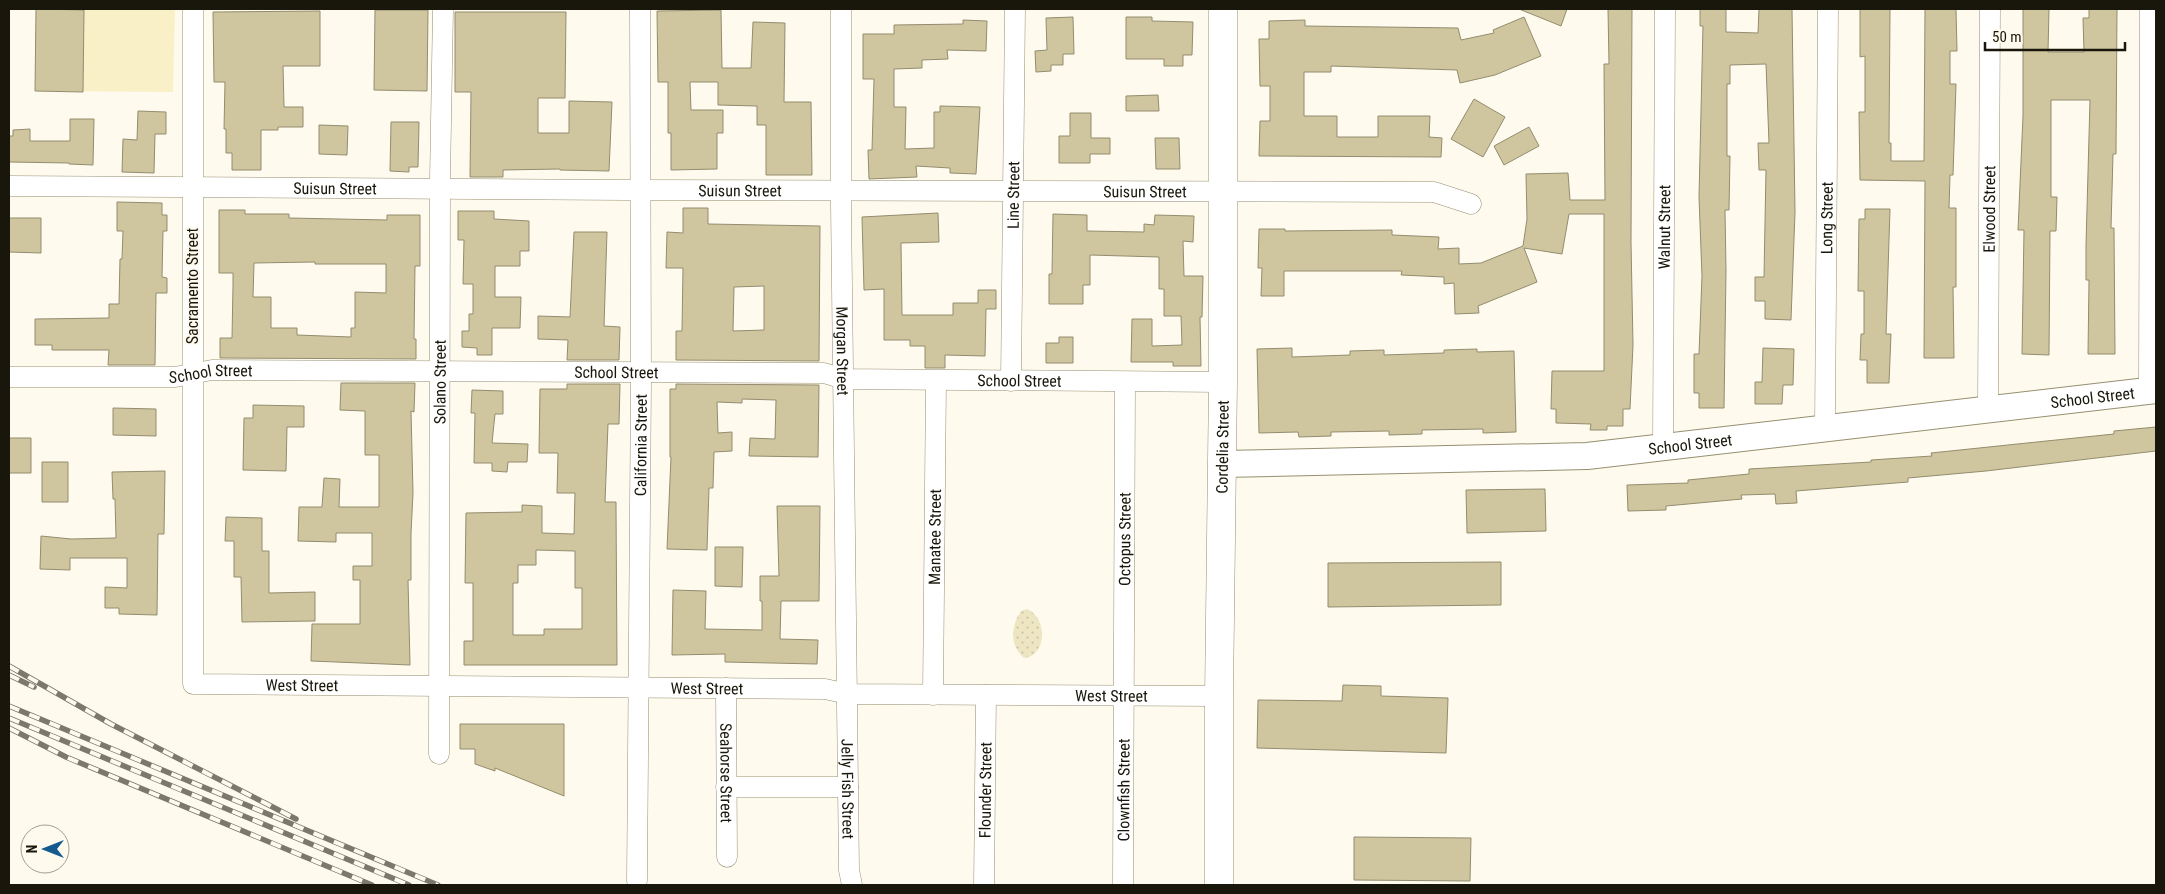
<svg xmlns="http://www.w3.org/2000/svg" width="2165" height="894" viewBox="0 0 2165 894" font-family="'Roboto Condensed',sans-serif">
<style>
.built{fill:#f9f0c8}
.park{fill:url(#park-dots)}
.building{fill:#cfc69f;stroke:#938c6e;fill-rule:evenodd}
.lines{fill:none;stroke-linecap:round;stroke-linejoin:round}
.minor-casing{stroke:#968f71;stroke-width:21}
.tertiary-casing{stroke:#968f71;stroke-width:28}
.secondary-casing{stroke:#968f71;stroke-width:29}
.minor{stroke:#fff;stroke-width:20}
.tertiary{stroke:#fff;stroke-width:26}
.secondary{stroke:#fff;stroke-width:28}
.rail-casing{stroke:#7b786c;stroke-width:5.5}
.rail{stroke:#fefbee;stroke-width:4;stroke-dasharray:11;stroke-linecap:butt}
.labels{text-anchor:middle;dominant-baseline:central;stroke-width:4;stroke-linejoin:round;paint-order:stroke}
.street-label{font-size:16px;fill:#19170b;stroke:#fefbee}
</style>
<defs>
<pattern id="park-dots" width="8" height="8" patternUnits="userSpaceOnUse" patternTransform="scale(1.25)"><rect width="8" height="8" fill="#eee6c3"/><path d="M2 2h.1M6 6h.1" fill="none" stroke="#ccc5a6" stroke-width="1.8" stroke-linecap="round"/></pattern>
</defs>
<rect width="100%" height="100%" fill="#fefbee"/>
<path class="built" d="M36,9L175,10L173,92L35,91Z"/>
<path class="park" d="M1027,609C1047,617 1048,655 1024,658C1009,645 1011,626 1021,611Z"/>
<path class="building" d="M36,9L84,10L83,92L35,91Z
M1519,9H1567L1561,26Z
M1608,9H1632L1631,242L1633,345L1630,409H1623V426H1607V430H1590L1591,424L1556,423V409H1551L1552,371H1604V214H1569L1562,254L1524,248L1537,282L1478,306L1479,313L1455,314L1454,283L1444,284V277L1401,275L1402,271H1284V296H1261L1262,268H1258L1259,229H1285V231L1392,230V235L1439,237L1438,249L1459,248V264L1481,263L1523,246L1527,219L1526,174L1568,173L1570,200H1605L1604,64H1609Z
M1700,9H1726V32L1758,33L1759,9H1792L1795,212L1791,320L1765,319V301H1755V277H1764L1766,170H1759L1758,143H1769L1766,64L1730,65V84H1727V156H1730L1729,210H1725L1726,271L1724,408H1699V393H1694V354H1699L1702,276L1699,197L1703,26H1700Z
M1860,9H1890L1889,143H1891V161H1924L1925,9H1956L1957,51H1950V84H1956L1953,175H1950L1949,208H1956V287H1953L1954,358H1924L1925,181L1860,180L1859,112H1865V56L1860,57Z
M2023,9H2049L2048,52H2084L2083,18H2089V9H2117L2116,154H2113L2111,228H2114L2115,354H2088L2089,280H2086V245L2090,100H2051V197H2057L2056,231H2050L2049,355L2022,354L2024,230H2018L2023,116Z
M375,10H428L427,91L374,90Z
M721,10L722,68H751L753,22L785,23L784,102H811L812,175H766V125H757V106L718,105V82H690L691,110H723V133H717V169L671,170V133H668V82H658L657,11Z
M320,11V66H283L284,107H303V127H278V130H261V170H232V153H226V129H224L225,82H214L213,12Z
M455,12H566L565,98H538V133H569V101L612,102L609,171L560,170V169L503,170V177H470L471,92H455Z
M1073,17L1074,54H1063V65H1051V71L1036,72L1035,51L1047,50L1046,18Z
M1126,17H1152V21L1193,22L1192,55H1183V66H1164V59H1126Z
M1524,17L1541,56L1495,75L1460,83L1457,70L1331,66V72H1304V116H1337V137H1378V116H1430L1429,137L1442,138L1441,157L1259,156L1260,121H1270V86H1260L1259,39H1269V21L1305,20V26L1458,28L1461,40L1494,33L1493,30Z
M963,20L987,21L986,51L947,50L948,59L922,60V68L894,69V107H906L905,149L934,148V112H940V106L980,107L976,174L950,173V168L916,166L917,177L869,179L868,150H872L874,79H863V34H894V25L963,24Z
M1158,95L1159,111H1126V96Z
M1474,99L1505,117L1483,157L1451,139Z
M138,111L166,112V134H155L154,173L122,172L123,139L137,140Z
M1070,113H1091V138H1110V154H1090V163H1059V136H1070Z
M70,119H94L93,165L69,164V163L9,162V136H13V130L30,129V141H70Z
M391,122H419L418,167H409V172L390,171Z
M319,125L348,126L347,155L319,154Z
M1529,127L1539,146L1504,165L1494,146Z
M1155,138H1179L1180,169H1156Z
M117,202L162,203V215H167V231H163L162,277L167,278V293H156L155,365H108L109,350H52V345H35V319L109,318V304H119L120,259H122L123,231H117Z
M683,208H708V224L820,226L819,361L676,360V331H682L683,268H666L667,232L683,233ZM764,286V330L733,331L734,287Z
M1865,209H1890L1886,334H1891L1889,383H1867V360H1860L1861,334H1864V291H1858L1859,219H1865Z
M219,210H245V214H289V218L387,220V215H420V266H415L414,339H416V359L220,358V338H232L233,285V273H219ZM315,262V264H386V293L355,292V328H351V337L297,335V328H271V297H253L254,263Z
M458,211H494V219L529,221V251H520V266H495V297H521L520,328H492V355H477V348L462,347V331H469V314H473V284H463L464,240H458Z
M938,213L939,242L901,243L902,315H953V303H978V290H996V309H986L985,356L945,355V368H925V346H910V340H884V289L864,290L862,217Z
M1053,214L1087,215V231L1144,232V224L1154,225L1155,215L1194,216L1193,242L1183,241L1184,276H1203L1202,317H1200L1201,366H1173V362H1131L1132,319H1152V346L1182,345L1181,316H1164V289H1159V257L1090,255V285H1083V304H1049V274H1052Z
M9,218H41V253L9,252Z
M574,232H607L604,326L620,327L619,360H567L568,340L538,339V316L570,317Z
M1059,337H1073V363H1046V343H1059Z
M1292,348V357L1350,355V351L1384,350V355L1444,353V350L1477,349V352L1514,351L1516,432L1483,433V429L1422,430V434L1389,435V431L1331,432V436L1299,437L1298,432L1259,433L1257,349Z
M1763,348L1794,349L1793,385H1783L1782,404H1755V382H1762Z
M341,383H415L414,412L411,411L413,493L411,533V580H408L410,665L311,661L312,624H360V580H353V566H372V533H336V542L298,541L299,507H322L324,478L340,479L339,507H379V455H365V411L340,410Z
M567,384H620L619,424H608L605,502H616L617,665H464V641H473V583H465L466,513L522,512V505L542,506V533L574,534L575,493H557L558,453H539L540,389H567ZM536,550L575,551V588H582V629H544V635H513V583H518V565H536Z
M676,384L819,385L818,457L749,456L750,438L775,439L776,400L742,399V403L717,402L718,433L732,432V451L714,452L713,488H709L707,550L667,549L671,457H670V389H676Z
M472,390L503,391V414H495L492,443L528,444L527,462H508L507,472L492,471V463H474L475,413H471Z
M253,405L304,406V427H287L286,471L243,470L244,418H253Z
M113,408L156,409V436L113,435Z
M2156,427V451L1986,471L1908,478V482L1796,491L1797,503L1776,504L1775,494L1741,495L1742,499L1666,506V510L1628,511L1627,485L1688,483V480L1749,474V469L1871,462V460L1932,456L1931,453L2114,434V431Z
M9,438H31V473H9Z
M42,462H68V502H42Z
M165,471L164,534H158L157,615L119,614V608H105V587L127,588V558H70V570L40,569L41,536L71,539L116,538L115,499H113L112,472Z
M1545,489L1546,531L1467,533L1466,490Z
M777,506H820L819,601H781L780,639L818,640L817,664L725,662V654L672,655L673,590L706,591L705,629L762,630V601H760V576H779Z
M226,517L262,518V551H269V593L315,592V621L242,622L241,577H234V541H225Z
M715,547H743L742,587L715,586Z
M1501,562V605L1328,607V563Z
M1343,685L1381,686V696L1448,698L1446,753L1257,748L1258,700L1342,701Z
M460,724H564V796L495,768V771L475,764V749H460Z
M1354,837L1471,838L1470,881L1354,880Z"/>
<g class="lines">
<g class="minor-casing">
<g id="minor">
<path id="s1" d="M193,9V684L825,689L848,694L1219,696"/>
<path id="s2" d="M841,9V204L849,870L852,885"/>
<path id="s3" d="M9,186L626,190L1434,192L1471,204"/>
<path id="s4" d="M9,377H175L212,370L824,373L844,379L1223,382"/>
<path id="s5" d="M1011,381L1015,9"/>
<path d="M2149,390L2150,9"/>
<path id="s6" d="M1988,409L1990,9"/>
<path id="s7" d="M1825,428L1828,9"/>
<path id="s8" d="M1663,446L1665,9"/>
<path id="s9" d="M726,688L727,857"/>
<path id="s10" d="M933,695L936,381"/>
<path id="s11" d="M439,754L440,179L443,9"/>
<path d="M726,787H848"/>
<path id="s12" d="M637,881L641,382L640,9"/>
<path id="s13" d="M984,885L986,695"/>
<path id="s14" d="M1123,885L1125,383"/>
</g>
</g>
<g class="tertiary-casing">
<g id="tertiary">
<path id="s15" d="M1222,464L1587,456L2156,390"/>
</g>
</g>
<g class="secondary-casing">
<g id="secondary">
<path id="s16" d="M1219,885V696L1223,382V9"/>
</g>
</g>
<use href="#minor" class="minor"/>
<use href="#tertiary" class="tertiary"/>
<use href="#secondary" class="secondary"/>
<g class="rail-casing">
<path id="rail" d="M9,666L111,724L296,819
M9,675L34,687
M9,706L438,885
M9,718L409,885
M9,728L66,757L372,885"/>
</g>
<use href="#rail" class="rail"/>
</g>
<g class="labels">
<g class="street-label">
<text stroke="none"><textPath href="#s3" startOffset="326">Suisun Street</textPath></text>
<text stroke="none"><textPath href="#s3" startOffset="731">Suisun Street</textPath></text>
<text stroke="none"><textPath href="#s3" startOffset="1136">Suisun Street</textPath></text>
<text stroke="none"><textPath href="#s5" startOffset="186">Line Street</textPath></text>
<text stroke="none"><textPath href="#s6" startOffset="200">Elwood Street</textPath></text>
<text stroke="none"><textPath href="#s7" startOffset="210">Long Street</textPath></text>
<text stroke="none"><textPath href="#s8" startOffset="219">Walnut Street</textPath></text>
<text transform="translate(192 286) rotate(-90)">Sacramento Street</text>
<text stroke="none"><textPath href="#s2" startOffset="342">Morgan Street</textPath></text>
<text stroke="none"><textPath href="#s4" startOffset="608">School Street</textPath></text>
<text stroke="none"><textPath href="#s4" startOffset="202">School Street</textPath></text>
<text stroke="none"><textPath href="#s11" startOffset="372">Solano Street</textPath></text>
<text stroke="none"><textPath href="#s4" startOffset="1012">School Street</textPath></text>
<text stroke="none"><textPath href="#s15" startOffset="874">School Street</textPath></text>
<text stroke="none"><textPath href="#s15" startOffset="469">School Street</textPath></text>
<text stroke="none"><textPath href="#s12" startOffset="436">California Street</textPath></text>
<text stroke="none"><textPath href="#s16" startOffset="438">Cordelia Street</textPath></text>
<text stroke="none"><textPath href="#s10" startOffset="158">Manatee Street</textPath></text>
<text stroke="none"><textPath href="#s14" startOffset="346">Octopus Street</textPath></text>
<text stroke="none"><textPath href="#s1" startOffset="784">West Street</textPath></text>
<text stroke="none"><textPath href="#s1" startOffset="1189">West Street</textPath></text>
<text stroke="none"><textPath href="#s1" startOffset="1594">West Street</textPath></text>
<text stroke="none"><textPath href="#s9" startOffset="85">Seahorse Street</textPath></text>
<text stroke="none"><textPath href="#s2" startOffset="780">Jelly Fish Street</textPath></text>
<text stroke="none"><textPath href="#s13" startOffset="95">Flounder Street</textPath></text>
<text stroke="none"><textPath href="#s14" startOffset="95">Clownfish Street</textPath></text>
</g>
</g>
<rect width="2165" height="894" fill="none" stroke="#19170b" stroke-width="20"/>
<g transform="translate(45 849) rotate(270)"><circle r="24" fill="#fefbee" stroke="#a2a093"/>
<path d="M0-4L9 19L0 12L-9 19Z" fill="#155a8f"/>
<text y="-8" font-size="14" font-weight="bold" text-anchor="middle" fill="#19170b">N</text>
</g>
<path d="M1985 42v8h140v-8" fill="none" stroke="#19170b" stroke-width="2.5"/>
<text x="1992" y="42" font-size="15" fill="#19170b" stroke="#fefbee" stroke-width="4" paint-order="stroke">50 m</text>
</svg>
